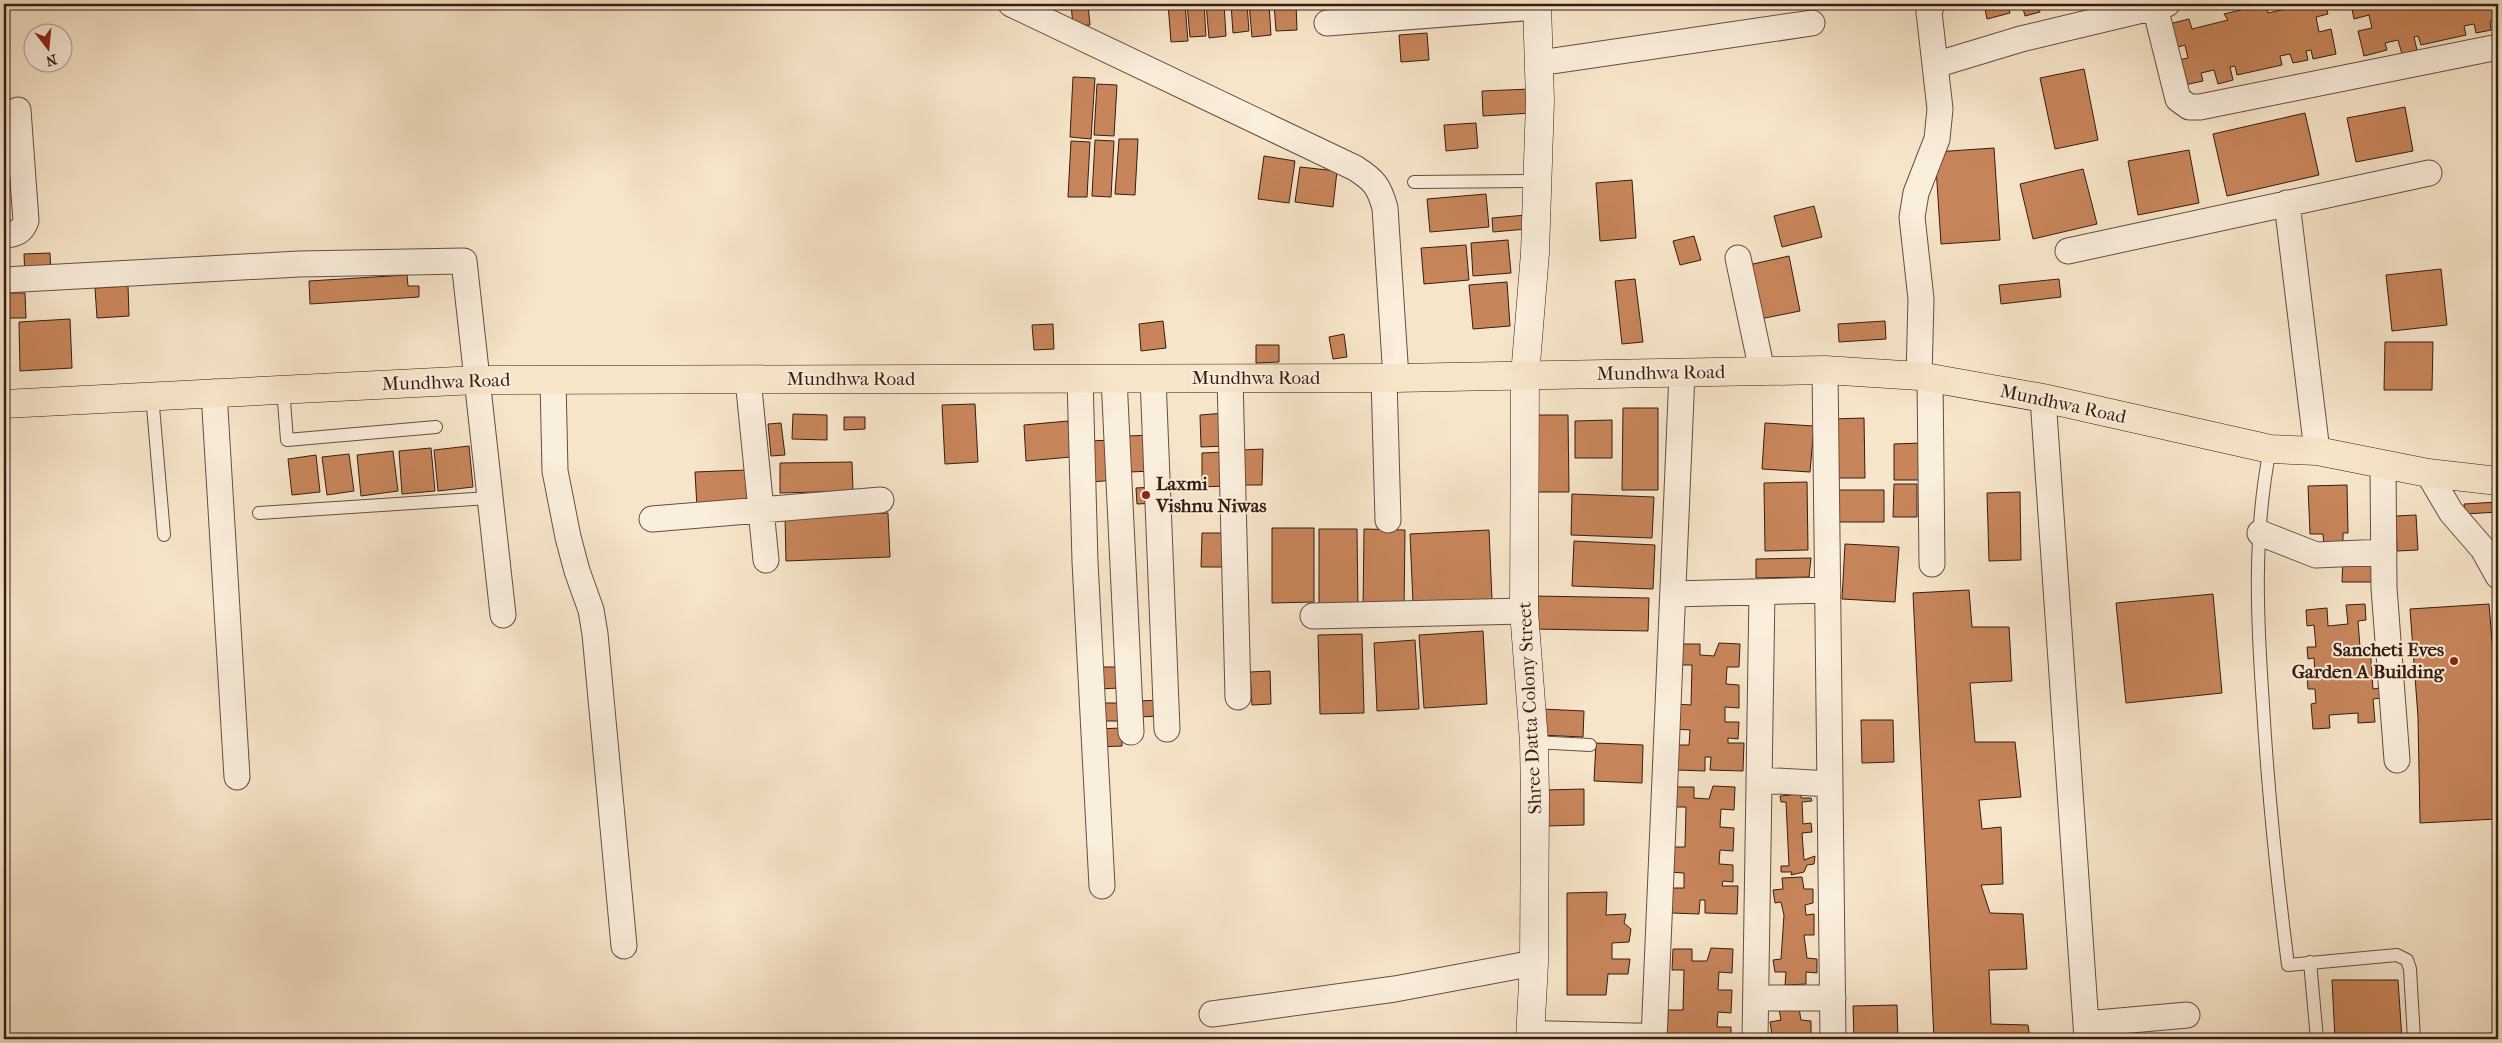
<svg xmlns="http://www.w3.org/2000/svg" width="2502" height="1043" viewBox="0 0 2502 1043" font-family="'IM FELL French Canon',serif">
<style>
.building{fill:#c8855b;stroke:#371c12}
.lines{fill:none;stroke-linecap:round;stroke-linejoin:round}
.lane-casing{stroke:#674e40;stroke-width:14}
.street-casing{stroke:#674e40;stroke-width:27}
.secondary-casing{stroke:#371c12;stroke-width:29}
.primary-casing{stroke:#371c12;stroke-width:29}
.lane{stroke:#faeedc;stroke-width:12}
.street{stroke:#faeedc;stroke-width:25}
.secondary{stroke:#faeedc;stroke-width:28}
.primary{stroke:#f7e5c9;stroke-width:28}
.poi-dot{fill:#8f2418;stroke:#faeedc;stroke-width:2}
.labels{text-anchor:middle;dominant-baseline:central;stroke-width:4;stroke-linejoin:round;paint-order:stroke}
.street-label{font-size:19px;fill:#371c12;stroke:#faeedc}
.poi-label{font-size:19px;font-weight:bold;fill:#371c12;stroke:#faeedc;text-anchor:start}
</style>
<rect width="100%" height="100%" fill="#f7e5c9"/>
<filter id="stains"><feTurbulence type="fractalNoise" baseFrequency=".004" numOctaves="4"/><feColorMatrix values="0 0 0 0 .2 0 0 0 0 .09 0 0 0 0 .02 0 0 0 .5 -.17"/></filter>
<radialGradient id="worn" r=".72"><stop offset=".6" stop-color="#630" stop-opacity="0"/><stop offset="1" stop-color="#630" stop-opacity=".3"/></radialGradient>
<path class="building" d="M1071,4H1088L1090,25L1073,26Z
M1168,4H1185L1188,41L1171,42Z
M1187,4H1204L1206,36L1190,37Z
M1206,4H1224L1226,36L1209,38Z
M1231,4H1247L1249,31L1233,33Z
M1249,4H1269L1271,35L1252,37Z
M1274,4H1296L1297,30L1276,31Z
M1984,4H2015L2008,5L2010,13L1987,19Z
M2022,4H2038L2040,12L2025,16Z
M2266,4L2268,13L2305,5L2304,4H2325L2328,14L2316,17L2319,32L2331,29L2336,54L2313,59L2311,50L2306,51L2308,60L2293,63L2290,54L2280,56L2282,65L2237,75L2235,66L2230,67L2233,80L2218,84L2214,70L2201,73L2203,81L2180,86L2174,61L2188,58L2185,45L2171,49L2165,25L2189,19L2192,29L2228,20L2224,14Z
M2351,4H2498V29L2495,20L2490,21L2491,30L2476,33L2474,24L2464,26L2466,35L2421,45L2418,36L2414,37L2417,50L2402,54L2398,40L2385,43L2387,50L2364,56L2358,31L2372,28L2369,15L2354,19Z
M1427,33L1429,60L1401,62L1399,35Z
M2084,69L2098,140L2055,149L2040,78Z
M1073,77L1095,78L1091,139L1070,137Z
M1097,84L1117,85L1114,136L1094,135Z
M1531,89L1532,113L1483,116L1482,91Z
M2405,107L2413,151L2356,162L2347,118Z
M2305,113L2319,175L2227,196L2213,134Z
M1476,123L1478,148L1446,151L1444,125Z
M1119,139H1138L1135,195L1115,194Z
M1095,140L1114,141L1111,197L1092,196Z
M1071,141L1090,142L1087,197H1068Z
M1994,148L2000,240L1941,244L1935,152Z
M2189,150L2199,203L2138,215L2128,161Z
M1264,156L1295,161L1289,203L1258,199Z
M1300,167L1337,171L1333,207L1295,202Z
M2083,169L2097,224L2033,239L2020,184Z
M1632,180L1636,238L1600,241L1596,183Z
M1486,194L1489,227L1430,232L1427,199Z
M1814,206L1822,237L1782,247L1774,216Z
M1526,215L1527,229L1493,232L1492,218Z
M1694,236L1701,260L1680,265L1673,241Z
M1508,240L1511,273L1473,276L1471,243Z
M1466,245L1469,280L1424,284L1421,248Z
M50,253L51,276L25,277L24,254Z
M1789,256L1800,311L1755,320L1744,266Z
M2441,269L2447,325L2392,331L2386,275Z
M407,275L408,286H419V297L310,304L309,281Z
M1635,279L1643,342L1622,344L1615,281Z
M2059,279L2061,297L2001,304L1999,285Z
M1507,282L1510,326L1473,329L1469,285Z
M128,286L129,316L97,318L95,288Z
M4,293H25L26,318H4Z
M70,319L72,368L20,371L19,322Z
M1163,321L1166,348L1141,351L1139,324Z
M1885,321L1886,339L1839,342L1838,324Z
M4,324L6,370L4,371Z
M1053,324L1054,349L1034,350L1032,325Z
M1344,334L1347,357L1333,359L1329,337Z
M2385,342H2433L2432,390H2384Z
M1256,345H1279V362L1256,363Z
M975,404L978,462L945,464L942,405Z
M1623,408H1658V490H1622Z
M1225,413L1227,446L1201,447L1200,415Z
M793,414L827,415V440L792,439Z
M1537,415H1568L1569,492H1538Z
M844,417H865V429L844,430Z
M1864,418L1865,478H1832L1831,419Z
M1612,420V458H1575V421Z
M1068,421L1071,457L1026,461L1024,425Z
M781,423L785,455L771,456L768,424Z
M1765,423L1814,426L1810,472L1762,469Z
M1152,435L1154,471L1129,472L1128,436Z
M1113,440L1115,480L1091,482L1089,441Z
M1922,443V480H1894V444Z
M469,446L473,487L438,491L434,450Z
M431,448L435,491L402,494L399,451Z
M1263,449L1262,485H1244L1242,450Z
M393,451L398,491L361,496L357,455Z
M1225,452V486L1202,487V453Z
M349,454L354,491L327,495L322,457Z
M316,455L320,492L292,495L288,459Z
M852,462L853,491L780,493V463Z
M748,470L750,505L697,508L695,472Z
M1807,482L1808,550L1765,551L1764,483Z
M1894,484H1917V517H1893Z
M2347,485L2348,533H2343V545L2324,546L2323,534H2310L2308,486Z
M1155,487L1156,503L1137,504L1136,488Z
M1830,490H1884V522H1830Z
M2020,492L2021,560L1989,561L1987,493Z
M1572,494L1654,497L1652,538L1571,535Z
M2498,502V512L2465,514L2464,504Z
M888,513L890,557L786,561L785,517Z
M2416,515L2418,550L2397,551L2396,516Z
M1272,528H1314V602L1272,603Z
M1319,529H1357L1358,608H1319Z
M1364,529L1405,530L1404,610H1363Z
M1489,530L1492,600L1413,603L1410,534Z
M1202,533H1225V567H1201Z
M1574,541L1655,545L1653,589L1572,586Z
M1845,544L1899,547L1895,602L1842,599Z
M1811,558L1809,577L1756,578V559Z
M2343,558L2375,559L2377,582H2342Z
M1969,590L1972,627H2009L2012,681L1970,683L1975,742H2015L2021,797L1979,800L1982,829L2001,827L2003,884L1981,885L1990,913L2023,914L2027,969L1989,970L1991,1024L2028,1025L2030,1039H1934L1913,593Z
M2213,594L2222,693L2126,703L2116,603Z
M1534,596L1649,598L1648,631L1533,629Z
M2365,604L2366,620L2358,621L2360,647L2370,646L2373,689L2380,688L2381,698L2373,699L2375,722L2358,723V713L2329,715L2330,728L2313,729L2311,704L2316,703L2315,689H2308L2307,676L2315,675L2314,658L2308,659L2307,647H2316L2314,625L2307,626L2306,610L2327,608L2328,626L2348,624L2346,605Z
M2489,604L2498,714L2497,819L2420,823L2418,717L2410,609Z
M1483,631L1487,704L1424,708L1419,635Z
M1362,634L1364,713L1320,714L1318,635Z
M1415,640L1419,709L1377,711L1374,643Z
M1719,643L1740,644L1739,667H1727L1726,684L1739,685V708L1725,707V722H1739L1738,739L1728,738V743H1744L1743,771L1710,770L1711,757H1705V771L1677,770L1678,745H1689L1690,730L1675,729V704L1691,705L1692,665H1680L1681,644H1700V655L1714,656Z
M1096,667H1121V688L1096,689Z
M1270,671L1271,704L1252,705L1250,672Z
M1162,700V716L1137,717V701Z
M1097,703H1120L1121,721H1097Z
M1541,709L1584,711L1583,737L1540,735Z
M1861,720H1893L1894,762L1862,763Z
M1122,728V746L1096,747L1095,729Z
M1596,743L1643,745L1642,783L1594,781Z
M1791,785H1801V798H1811L1812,801L1802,802L1803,824L1811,823L1812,832L1802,833L1804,860L1815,856L1814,864L1807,865L1804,872L1791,875L1792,872H1781V866H1789L1786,802H1781L1780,796L1791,795Z
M1713,786L1735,787L1734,810L1721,809L1720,827L1734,828L1733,851L1720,850L1719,864L1733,865V882L1723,881L1722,886H1738L1737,914L1705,913V900H1700L1699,914L1672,913V888H1684V873L1669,872L1670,847H1685L1686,807H1674L1675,787H1694V798L1709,799Z
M1584,789V825L1546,826L1545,790Z
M1802,877L1804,889H1813V903L1805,905L1806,915L1814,914V935H1804L1807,958L1817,959V973L1806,972V984L1785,985L1786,972H1775L1773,960L1781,959L1784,915L1781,902L1775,903L1773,890L1783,889L1782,878Z
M1607,892L1606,915L1626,914L1624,923L1631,929L1629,942L1612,943V959H1630L1628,974H1608L1606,995H1567V893Z
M1711,948L1733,949L1732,973L1719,972L1718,990H1732L1731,1013L1718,1012L1717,1027H1731V1039H1682V1035H1667L1668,1010H1683L1684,970H1672L1673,949H1692V961H1707Z
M2332,980H2398L2402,1039H2335Z
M1897,1005L1898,1039H1854L1853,1006Z
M1799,1008L1801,1020L1811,1021V1034L1802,1037V1039H1780L1779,1033L1772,1035L1770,1022L1781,1020L1779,1009Z"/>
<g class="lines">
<g class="lane-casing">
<path id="lane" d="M1414,182L1537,181
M283,389L287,440L436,427
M152,395L164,535
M2270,449C2253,534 2257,619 2263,705C2268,792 2277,879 2288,965L2397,955L2407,960L2410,969L2414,1039
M259,513L489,498
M1534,742L1590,745
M2310,962L2317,1039
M1530,1027L1654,1030"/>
</g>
<g class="street-casing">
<path id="street" d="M1011,4L1355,168C1374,180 1379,186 1385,208L1396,378
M2155,7L2178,99L2189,107H2200L2498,47
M1327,23L1537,7
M1539,63L1812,23
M1935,65L2021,39L2167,4
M2287,203L2317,451
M4,235C15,235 22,232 26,221L18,110
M2068,251L2429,173
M1738,258L1762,371
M4,280L299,264L464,261L503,615
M1825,370L1833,1039
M1919,376L1921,299L1912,217L1916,193L1937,139L1940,109L1929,12L1932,4
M1080,378L1085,562L1102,886
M1114,378L1131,732
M1153,378L1167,729
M1230,378L1238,697
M1384,378L1388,520
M1930,378L1932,564
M748,379L766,560
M553,380L555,471L568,537L577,571L591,610L595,634L624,946
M214,392L237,777
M2043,398L2087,1039
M2383,464L2384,588L2397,760
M2428,473L2451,512L2483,549L2498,576
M652,519L881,500
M2260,533L2316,555L2384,552
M1673,594L1828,590
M1313,616L1524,611
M1759,780L1830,784
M1756,998H1833
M1212,1014L1395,989L1534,963
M2086,1024L2187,1015
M1654,1039L1682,373
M1755,1039L1762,592"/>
</g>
<g class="secondary-casing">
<path id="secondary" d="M1530,1039L1534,963L1535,796L1534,742L1524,611L1525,376L1535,253L1540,101L1537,4"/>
</g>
<g class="primary-casing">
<path id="primary" d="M4,404L476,380L1396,378L1825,370L1919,376L2043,398L2270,449L2317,451L2428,473L2498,481"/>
</g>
<use href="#lane" class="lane"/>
<use href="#street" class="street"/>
<use href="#secondary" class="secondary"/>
<use href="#primary" class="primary"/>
</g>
<g class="poi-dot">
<circle cx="1146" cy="495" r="5"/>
<circle cx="2454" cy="661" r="5"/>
</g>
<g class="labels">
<g class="street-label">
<text transform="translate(1661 373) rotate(-1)">Mundhwa Road</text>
<text x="1256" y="378">Mundhwa Road</text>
<text x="851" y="379">Mundhwa Road</text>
<text transform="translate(446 382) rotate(-2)">Mundhwa Road</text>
<text transform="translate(2063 404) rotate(12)">Mundhwa Road</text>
<text transform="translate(1530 708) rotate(-93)">Shree Datta Colony Street</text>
</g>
<g class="poi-label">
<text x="1156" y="484">Laxmi<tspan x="1156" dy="22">Vishnu Niwas</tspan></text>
<text x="2444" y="650" text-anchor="end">Sancheti Eves<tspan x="2444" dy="22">Garden A Building</tspan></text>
</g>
</g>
<rect width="2502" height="1043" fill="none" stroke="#f7e5c9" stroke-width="20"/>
<rect x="5" y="5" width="2492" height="1033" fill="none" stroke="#371c12" stroke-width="2.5"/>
<rect x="10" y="10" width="2482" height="1023" fill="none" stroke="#371c12"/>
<g transform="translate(48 48) rotate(164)"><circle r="24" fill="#faeedc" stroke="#ac9a8b"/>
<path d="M0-4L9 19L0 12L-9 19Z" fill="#8f2418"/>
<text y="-8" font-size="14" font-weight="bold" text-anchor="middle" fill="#371c12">N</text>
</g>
<rect width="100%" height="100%" filter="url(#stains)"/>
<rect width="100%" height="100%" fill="url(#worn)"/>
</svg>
